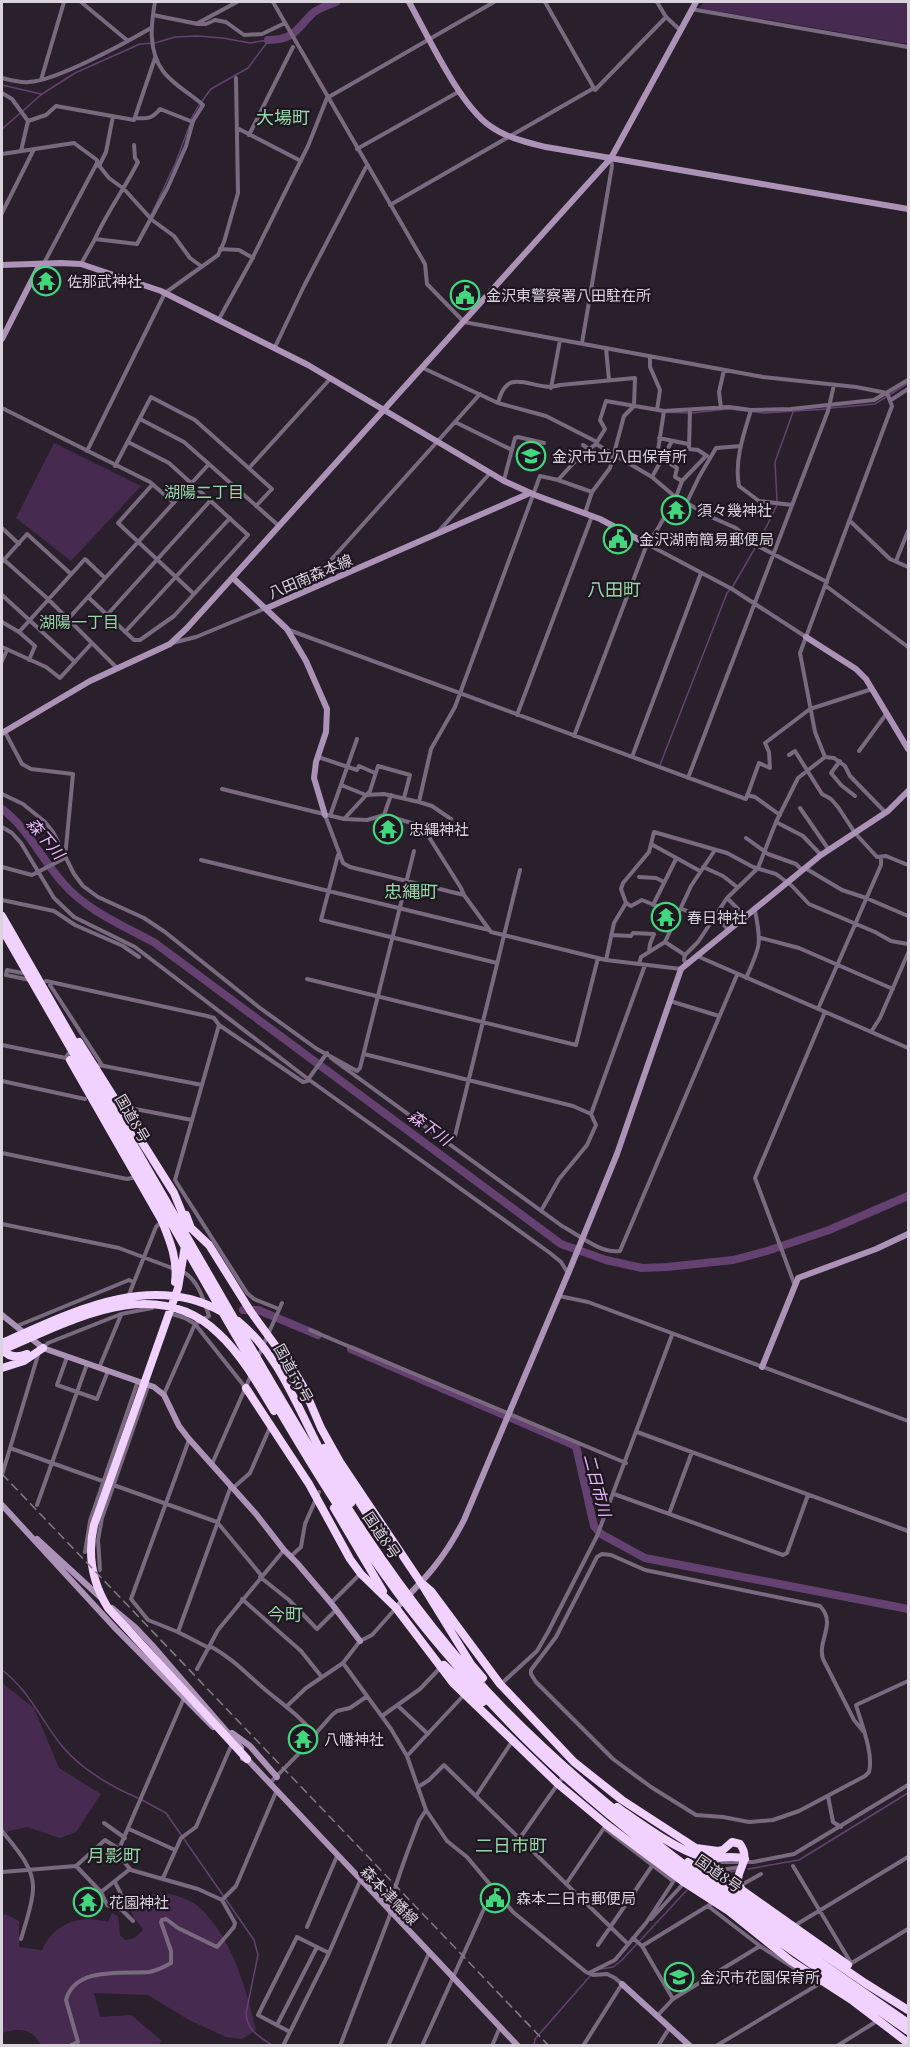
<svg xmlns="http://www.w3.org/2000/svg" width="910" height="2047" viewBox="0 0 910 2047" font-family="'Playfair Display','Noto Sans JP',serif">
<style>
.green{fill:#462a50}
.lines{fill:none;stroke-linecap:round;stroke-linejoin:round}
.stream{stroke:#654171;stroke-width:1.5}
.river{stroke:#654171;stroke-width:8}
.street{stroke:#7a6a80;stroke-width:4}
.secondary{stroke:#ac92b6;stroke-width:6}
.highway{stroke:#f1d1fd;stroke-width:8}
.rail{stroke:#837b85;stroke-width:1.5;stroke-dasharray:9 4.5;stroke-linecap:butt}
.labels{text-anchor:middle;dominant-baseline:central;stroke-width:4.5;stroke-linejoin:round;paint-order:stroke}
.poi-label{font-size:15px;fill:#d9d3db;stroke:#1f1622;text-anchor:start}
.street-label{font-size:15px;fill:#d9d3db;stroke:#1f1622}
.neighbourhood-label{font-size:16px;fill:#93d8a5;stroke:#1f1622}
.water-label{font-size:16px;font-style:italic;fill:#e6baf6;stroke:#1f1622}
.quarter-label{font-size:18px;fill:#93d8a5;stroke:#1f1622}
</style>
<rect width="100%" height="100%" fill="#29202c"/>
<path class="green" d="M704,2H908V44L699,8Z
M54,443L141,486L71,561L16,518Z
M2,1683L34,1708L59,1768L101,1794L76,1832L60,1838L27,1827L9,1831L2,1836Z
M164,1893C176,1895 189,1899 199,1907C232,1937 246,1988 256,2030L242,2039L226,2037L189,2020L148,1995L94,1993L100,2017L131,2015L161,2040L159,2045H41C32,2028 19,2028 2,2033V1916L5,1914L19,1921V1947L42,1950C54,1923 80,1914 108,1922L112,1913L118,1916L120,1935L125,1940C134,1939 137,1937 143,1929L134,1918L129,1906L153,1894Z"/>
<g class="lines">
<path class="stream" d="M2,85L41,94
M202,101L211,89L248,68L268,41
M191,119L199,105
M2,129L42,94L75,73L140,44L155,43L175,37L197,36L223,38L250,43L268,40
M151,215L176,162L190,124
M831,408L875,404L908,383
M660,412L688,413
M692,413L728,409L764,413L827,409
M777,501L775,462L793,412
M758,544L777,505
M660,765L727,593L733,586L755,548
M2,1670C29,1690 41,1720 62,1746C82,1770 110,1786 138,1798
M142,1800L166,1813L254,1940L258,1955L246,2013C247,2031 259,2036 273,2046
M748,1869L799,1860L908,1793
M717,1874L736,1871
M601,1969L613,1967L621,1961L687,1890
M534,2046L535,2039L591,1975"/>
<path class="river" d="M268,40C295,40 296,29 313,13C319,8 328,5 336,2
M2,809C28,828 41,859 63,883C87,911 124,926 155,943L561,1244L606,1260L642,1268L667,1267L733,1260L767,1251L829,1230L908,1196
M243,1310H258L318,1335
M351,1349L576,1446L594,1526L601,1534L645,1558L908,1609"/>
<path class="street" d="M81,2L128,41
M273,2L425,264L427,284L464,322L763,377L856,387L887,393L892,406L800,653L815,732L825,757L798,778L776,822L758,868L727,898L698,942L685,955L684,960L687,964
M545,2L595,90L666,17
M657,2L666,17L680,30
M691,9L908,47
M153,15L198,24H206L215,20L226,22L244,35L262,34L285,23
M198,23L237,2
M2,78C10,80 20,83 29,82C56,81 125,43 151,28
M41,80L64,2
M2,93L12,99L28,121L46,115L56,106L134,120L155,58
M135,118C147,119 152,119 160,109L193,122
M237,128L301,161
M249,135L293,47
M357,149L460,91
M21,151L28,121
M2,154L74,143L97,160V163L109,178L124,189L152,220L174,236L190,258L201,266
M99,166L106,152L113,116
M390,205L594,88
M2,213L34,149
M95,239C107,212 125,188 138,162L135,158L134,145
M220,249L239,250L253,258
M44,263L97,163
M81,264L95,239L137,244L168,187L186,146L193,121L203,105C191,94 172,84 163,71C148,51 151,24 155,2
M219,319L251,261L308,146L327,98L494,2
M582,343L612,166L611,158
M275,347L304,286L366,167
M606,348L609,380
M650,356V367L660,390L657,410
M423,368L498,403L546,416L597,442L596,444L652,477L673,495L711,517L736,528L756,545L827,582
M551,388L560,340
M891,400L908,389
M498,403C508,362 534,394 560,385L635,378L634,406L624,416L610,468L592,492L585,513
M2,408L150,482L174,503
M721,408L719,392L724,370
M751,410C744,433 734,461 739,486L759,501L792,505
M690,411L689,449L698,450L707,456
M140,419L184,442L279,526
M455,422L512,450
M659,438L688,444
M597,442L605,429L600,420L606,401L664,411L729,407L751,410L791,409L874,400L908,380
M583,445L590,450
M658,450L664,411
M87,451L165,293L218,255L224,242L238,193L236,78
M663,459L677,468L675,477L682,481
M115,466L151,397L195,420L272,489L256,506
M249,468L330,379
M652,477L672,441
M504,480L515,438L518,437L544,443
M558,480L592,492
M152,485L118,523L194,594
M687,502L699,477L716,448L741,446
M850,521L890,559L908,567
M2,528L19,544
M440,533L439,531L490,473
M647,544L732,589L806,637
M2,558L48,599L118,669
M896,561L908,531
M2,562L27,534L71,574
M826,586L908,647
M304,590L480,394
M2,595L75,662
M88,597L134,640H140L174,616L248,535L169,463L128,442
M107,615L210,501
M68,619L209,464
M2,622L19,632L35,646L29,660
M289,630L746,799L759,763L770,768L769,752L765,743L810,709L872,689
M19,632L85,559L105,578
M125,632L230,518
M172,643L196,637L266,608
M2,647L46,667L60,678L92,643
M2,661L7,650
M517,715L592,516
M574,736L647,544L657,530L676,497L682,481L706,456
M859,751L887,713
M789,755L795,751L822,794L831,799L838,807L855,833L877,857L886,856L908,865
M318,757L357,770L359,766L375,773
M632,757L701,573
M825,757L834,758L845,766L850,776L885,812
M840,761L831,773L841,785L855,796
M688,778L828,411L834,385
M341,785L366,795L384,794L419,802L432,806L451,819
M222,789L344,819L367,820L384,815L422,826L461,888L464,895
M2,794L23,804L45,822L53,832L74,874L83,886L98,897L144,918L165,932L260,1008L317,1049L357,1071L360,1068L414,851
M747,795L755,797L780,815
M419,802L431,749L455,707L540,476L558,480L579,457L596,444
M800,808L829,850
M325,815L343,863L350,867L464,895L491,932L606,960L681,969
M384,815L391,795
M330,816L357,739
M344,819L370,791L378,766L410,775L404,798
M776,822L803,836L821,855
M2,827L12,833L21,843L54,898L74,917L135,947L308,1079L550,1253L561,1262L568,1273
M746,838L768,854L796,864L802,870
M651,844L700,871
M338,855L321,920L497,963
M201,860L489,930
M2,867L32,875L65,858L73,774L31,769L22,764L5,732
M703,867L723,876L737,887
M805,868L842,890L866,898L908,916
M639,877L656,878L664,882
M727,898L746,917
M2,900L54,911L75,925L123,946L139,957
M626,903L621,889L623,883L649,852L654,832L727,853L753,867L776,874L792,886L809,904L875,932L891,941L908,944
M653,905L676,859
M682,909C705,920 708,904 729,931
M611,935L631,936L633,933L654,934L650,944L649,952
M761,938L799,948L893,989
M665,942L685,955
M697,956L908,1048
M606,960L614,923L626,903L631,906L642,900L679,915
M639,964L641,957L665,942L691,886L715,850
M27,974L7,970L6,975L30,980
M746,978C760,947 762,944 755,911
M307,979L576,1045L598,958
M46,981L207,1016L214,1018L219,1025L303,1082L307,1081L327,1053
M50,985L102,1065
M670,1001L719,1016
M818,1009L881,865V857
M219,1025L175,1180L247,1293L254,1299L279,1309
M871,1032L880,1018L908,953
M2,1045L66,1058L68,1054
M364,1054L573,1106L591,1114
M331,1058L562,1226C579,1235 601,1254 620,1251L737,975
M95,1067L99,1065L202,1085
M2,1081L85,1099
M125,1107L192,1120
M455,1136L520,870
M2,1153L127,1179L136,1177
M541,1211L559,1179L587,1145L596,1125L591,1114L645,965
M2,1224L119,1248L172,1268
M794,1283L755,1178L825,1012
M559,1296L588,1302L908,1421
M128,1297L156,1227L161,1222
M169,1313L185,1318L195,1324L245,1387
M17,1326L129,1280L133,1282
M310,1330L626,1463
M42,1349L48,1343L121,1314L152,1308
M67,1357L57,1385L97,1399L108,1371
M258,1357L282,1303
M99,1368L121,1315
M164,1394L195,1324L209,1316C204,1301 199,1282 185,1273
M637,1432L908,1531
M189,1440L131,1599L148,1620L178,1632L209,1648
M10,1448L217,1522L261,1575
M212,1464L251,1375
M2,1475L38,1355
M233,1488L250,1473L271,1425
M614,1494L783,1555L787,1553L808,1495
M37,1505L87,1364
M669,1514L692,1452
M85,1552L90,1521L138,1381
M291,1556L301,1547L305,1524L319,1492
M100,1570L98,1540L102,1518L148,1386
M260,1577L289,1600L317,1629L336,1610
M242,1599L301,1651L321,1676
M331,1603L360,1574
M178,1632L231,1486
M210,1646C235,1660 246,1674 268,1692C285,1706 302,1718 316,1736
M343,1663L391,1729L407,1756L426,1810L447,1841L467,1857L513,1912L575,1963L586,1972L593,1975L607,1974L615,1978L622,1984L583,2046
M197,1669L218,1630L284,1550
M501,1684L537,1651L548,1632L597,1536L672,1335
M397,1705L428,1734
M287,1706L306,1688L343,1663L360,1641L372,1635L396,1608
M382,1716L420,1689L440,1668
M863,1731L854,1720L823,1659C817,1640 837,1624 820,1606L645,1570L611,1555L602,1554L597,1557L556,1637L531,1670V1674L536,1682L613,1759L651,1787L696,1815L723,1817L749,1822L773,1820L799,1811L865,1776L869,1772C874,1754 861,1723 856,1705L908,1681
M407,1756L464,1695
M270,1783L316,1736L317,1732L332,1715L337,1711L350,1708L366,1697
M418,1787L429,1780L444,1765L628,1944
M476,1796L513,1740
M828,1796L833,1822L841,1827
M104,1823L125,1838
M604,1828L673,1881
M129,1829L175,1850
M2,1831C14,1846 34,1867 33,1888C33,1903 25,1925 21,1939
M520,1838L562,1778
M701,1862H753L794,1854L908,1785
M76,1866L101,1892
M793,1866L851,1963
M2,1872L76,1866L105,1840L119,1849
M705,1872L742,1867
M163,1878L181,1838L196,1827L231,1746
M115,1882C119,1891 126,1900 122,1910L133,1921
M566,1884L604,1828
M736,1888L761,1874
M222,1900L236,1886L276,1792
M122,1910L107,1905L101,1892L130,1869
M651,1919L684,1883
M794,1926L908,1857
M307,1927L337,1856
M633,1938L642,1946
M598,1945L652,1866
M760,1946L819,1984
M850,1964L908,1929
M589,1973L615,1960L646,1923L675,1879
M673,1999L642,1946L711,1904
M657,2016L673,1999L760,1946L708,1906
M277,2025L317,1947
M290,2032L258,2015L297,1937L329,1953
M69,2046L78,2042L66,2000C75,1966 124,1974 149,1972C157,1971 164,1967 171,1963V1951L161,1922L162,1920L166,1919L178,1928L217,1947L234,1927L235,1923L222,1900L198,1889L131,1870L124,1862L119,1849L184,1698
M283,2046L329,1953L360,1881
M340,2046L390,1915C387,1902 413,1838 419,1821L426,1810
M388,2046L429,1953
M422,2046L493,1889
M492,2046L500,2027
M658,2046L670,2027
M716,2046L827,1979
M837,2046L877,2021"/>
<path class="secondary" d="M409,2C428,36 459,104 490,126C507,138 526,142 546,147L908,209
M2,265L61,263L81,264L161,291L308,365L504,481L535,495L600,519L647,544
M2,339L40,264
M233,578L287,629L306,661L327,709L326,732L316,762L314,778L325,815
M267,608L530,493
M806,637L856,669L866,679L908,749
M2,733L90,681L170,644L187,628L611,158L696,2
M2,1315L43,1348L154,1387L164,1395L179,1426L189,1439L256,1514L284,1550L297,1563L331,1603L360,1641
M762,1367L798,1278L876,1249L908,1234
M2,1505L116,1629L213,1727
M37,1539L100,1597
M112,1608L135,1627L152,1645L241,1748
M396,1608C427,1577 444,1559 464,1520L570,1269L617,1154L681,969L821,855L888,811L908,791
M232,1733L250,1746L277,1777
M243,1758L247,1759L518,2046
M622,1984L690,2046"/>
<path class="highway" d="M2,916C77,1047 152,1177 228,1308C310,1449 390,1592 505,1710C625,1832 769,1926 908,2023
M2,929C71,1049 140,1169 209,1289C268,1391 326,1496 397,1592C429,1635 464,1675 501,1714C618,1839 769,1933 908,2031
M79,1042L174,1193L183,1215L185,1231
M70,1060L162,1221C170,1241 178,1260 175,1282
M186,1215L191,1228L209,1245L251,1312L294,1371L303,1386L321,1428L340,1462L421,1583L471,1664L483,1678
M185,1246L178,1288L94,1525C87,1555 92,1582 108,1608L247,1759
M238,1321C276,1352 294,1399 316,1442C326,1463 339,1483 351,1503
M2,1343C70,1313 150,1271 222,1312
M2,1349C8,1357 17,1358 27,1354
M2,1350C69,1322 154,1272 218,1333C241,1354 258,1384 274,1411
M2,1368L24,1361L43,1348
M246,1388L309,1484L350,1559L361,1574L396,1608L453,1683L558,1784L607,1825L685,1883L730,1912
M324,1448L367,1514L378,1527
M334,1508L383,1591
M424,1585L431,1591L500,1684L574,1762L622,1800L696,1848L718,1851L723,1850L732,1842L740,1844C754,1863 729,1873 742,1890L848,1965
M444,1665L483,1702
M617,1807C640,1823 676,1850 703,1857C716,1860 732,1854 745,1859
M688,1862L865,1983L908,2010
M726,1909L791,1961L853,2001L908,2043"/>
<path class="rail" d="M2,1474L549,2046"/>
</g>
<defs>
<g id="temple-ring" transform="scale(1.5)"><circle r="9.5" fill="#1f1622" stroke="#42d77c" stroke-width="1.5"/><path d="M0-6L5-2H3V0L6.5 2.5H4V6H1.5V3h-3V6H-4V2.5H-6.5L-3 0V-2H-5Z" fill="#42d77c"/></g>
<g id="civic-ring" transform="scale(1.5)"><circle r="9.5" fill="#1f1622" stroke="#42d77c" stroke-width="1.5"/><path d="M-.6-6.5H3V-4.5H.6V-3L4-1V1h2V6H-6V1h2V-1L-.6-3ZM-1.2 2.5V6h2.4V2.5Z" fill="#42d77c"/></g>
<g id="school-ring" transform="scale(1.5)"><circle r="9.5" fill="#1f1622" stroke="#42d77c" stroke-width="1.5"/><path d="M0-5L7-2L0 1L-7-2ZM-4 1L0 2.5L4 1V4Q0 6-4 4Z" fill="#42d77c"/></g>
</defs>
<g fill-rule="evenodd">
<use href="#temple-ring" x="46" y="281"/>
<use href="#civic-ring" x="465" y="295"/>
<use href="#school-ring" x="531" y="456"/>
<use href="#temple-ring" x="676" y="510"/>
<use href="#civic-ring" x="618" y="539"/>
<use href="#temple-ring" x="388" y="829"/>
<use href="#temple-ring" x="666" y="917"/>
<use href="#temple-ring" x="303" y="1739"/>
<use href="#civic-ring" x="495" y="1898"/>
<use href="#temple-ring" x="88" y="1902"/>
<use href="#school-ring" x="679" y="1977"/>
</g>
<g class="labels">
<g class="poi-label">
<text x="67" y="281">佐那武神社</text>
<text x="486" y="295">金沢東警察署八田駐在所</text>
<text x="552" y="456">金沢市立八田保育所</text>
<text x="697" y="510">須々幾神社</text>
<text x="639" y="539">金沢湖南簡易郵便局</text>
<text x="409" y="829">忠縄神社</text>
<text x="687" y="917">春日神社</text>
<text x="324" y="1739">八幡神社</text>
<text x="516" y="1898">森本二日市郵便局</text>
<text x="109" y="1902">花園神社</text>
<text x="700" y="1977">金沢市花園保育所</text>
</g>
<g class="street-label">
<text transform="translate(310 576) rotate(-23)">八田南森本線</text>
<text transform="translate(133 1118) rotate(60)">国道8号</text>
<text transform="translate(294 1373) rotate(61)">国道159号</text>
<text transform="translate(382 1535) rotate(56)">国道8号</text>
<text transform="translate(719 1873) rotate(35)">国道8号</text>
<text transform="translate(390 1895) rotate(46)">森本津幡線</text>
</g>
<g class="neighbourhood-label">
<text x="204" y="491">湖陽二丁目</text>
<text x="79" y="621">湖陽一丁目</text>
</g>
<g class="water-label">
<text transform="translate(46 838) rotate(50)">森下川</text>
<text transform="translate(430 1127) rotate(36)">森下川</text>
<text transform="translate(598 1485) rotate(75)">二日市川</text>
</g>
<g class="quarter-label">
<text x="283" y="117">大場町</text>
<text x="614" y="589">八田町</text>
<text x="411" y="891">忠縄町</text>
<text x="285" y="1614">今町</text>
<text x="511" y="1845">二日市町</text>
<text x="114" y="1855">月影町</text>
</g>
</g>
<rect width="910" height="2047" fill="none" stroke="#d9d3db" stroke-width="6"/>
</svg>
